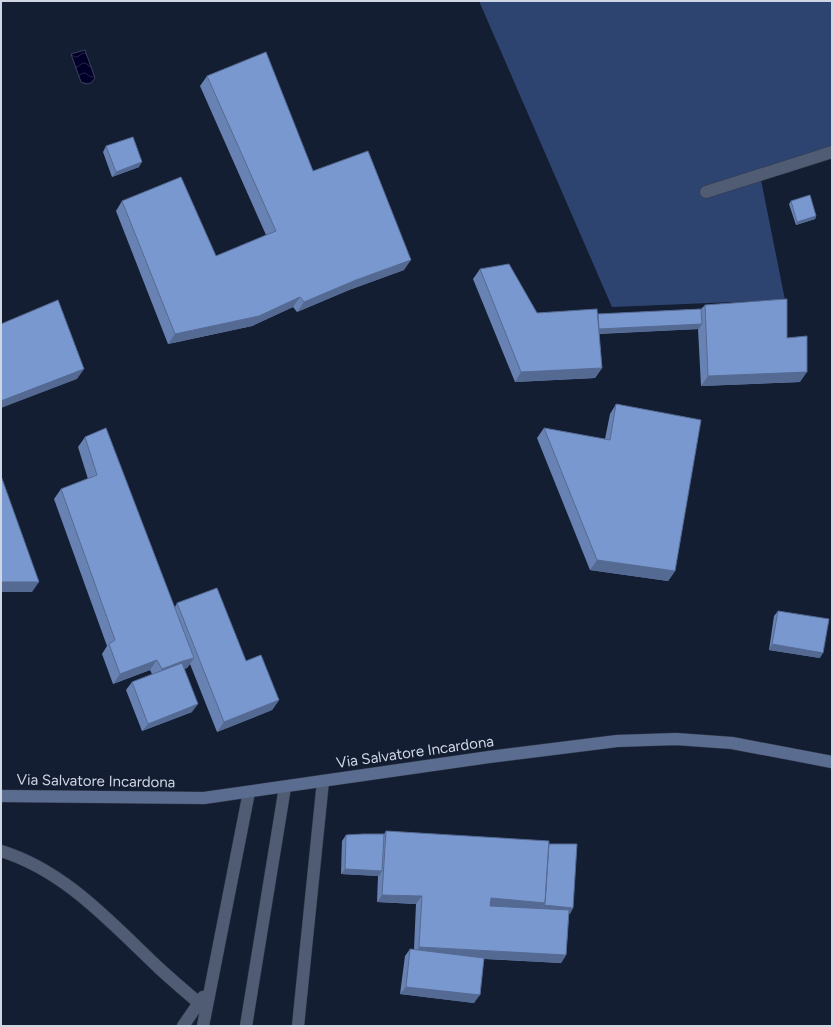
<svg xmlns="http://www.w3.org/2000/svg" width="833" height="1027" viewBox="0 0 833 1027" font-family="Figtree,sans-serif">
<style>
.green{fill:#2e4470}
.water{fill:url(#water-waves);stroke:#3e4061}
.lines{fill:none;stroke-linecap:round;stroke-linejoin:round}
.lane-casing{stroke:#333a4b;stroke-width:13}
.street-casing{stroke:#333a4b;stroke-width:13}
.secondary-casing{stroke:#333a4b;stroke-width:13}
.lane{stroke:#4f5c74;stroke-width:12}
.street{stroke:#4f5c74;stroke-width:12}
.secondary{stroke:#5a6c8f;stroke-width:12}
.wall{fill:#6883b3}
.shaded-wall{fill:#556a92}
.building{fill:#7998d0;stroke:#556a92}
.labels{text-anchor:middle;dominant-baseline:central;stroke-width:4;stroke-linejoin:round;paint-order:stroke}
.street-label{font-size:15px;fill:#cfd7e5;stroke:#141e33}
</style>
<defs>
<pattern id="water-waves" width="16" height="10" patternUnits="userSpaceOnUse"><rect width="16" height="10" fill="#000028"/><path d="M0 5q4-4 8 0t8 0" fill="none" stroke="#242447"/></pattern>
</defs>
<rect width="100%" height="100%" fill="#141e33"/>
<path class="green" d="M479,1H832V152L760,175L785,300L612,307Z"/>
<path class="water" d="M85,50L95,78L91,83L86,84L81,82L71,54Z"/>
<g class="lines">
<g class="lane-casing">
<path id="lane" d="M706,192L832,152
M1,851C66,871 112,924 160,969C173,981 186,992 199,1003
M183,1026L203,997
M203,1026L249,792
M246,1026L285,787"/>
</g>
<g class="street-casing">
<path id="street" d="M298,1026L323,781"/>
</g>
<g class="secondary-casing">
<path id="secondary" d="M1,796L204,798L489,757L617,741L676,739L732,743L832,762"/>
</g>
<use href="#lane" class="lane"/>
<use href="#street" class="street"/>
<use href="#secondary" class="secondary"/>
</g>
<path class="wall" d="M207,76L313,171L404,270L349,290L297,312L293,307L252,326L168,344L116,211L122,201L216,256L266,235L200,86Z
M106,146L139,167L112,177L103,152Z
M791,201L816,216L815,219L796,225L789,204Z
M480,269L537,313L598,314L701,309L705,305L787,338L800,382L701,386L698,329L599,334L602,368L595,378L515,382L473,279Z
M616,404L675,571L668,581L590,570L537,438L544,428L605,439L610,414Z
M85,437L175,607L177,603L246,661L279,700L272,710L217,732L190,664L187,668L184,669L192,712L142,731L126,690L132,682L152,674L150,670L113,684L102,654L107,646L54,499L61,489L88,479L78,447Z
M778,611L820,658L769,650L774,616Z
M386,831L549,844L573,908L569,914L566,955L561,963L484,959L474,1003L400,994L405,956L410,949H414L416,904L377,902L378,876L341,874L342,841L346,835L384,834Z"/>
<path class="shaded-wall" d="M142,162L139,167L112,177L116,172Z
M816,216L815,219L796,225L797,222Z
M411,260L404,270L349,290L297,312L304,302L356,280Z
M300,297L293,307L252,326L168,344L175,334Z
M702,324L699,329L591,334L595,329Z
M602,368L595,378L515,382L521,372Z
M84,369L77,379L1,408V401Z
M807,372L800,382L701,386L708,376Z
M597,560L675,571L668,581L590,570Z
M1,582H39L32,592H1Z
M772,644L823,653L820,658L769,650Z
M194,658L187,668L176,671L155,679L162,669L183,661Z
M157,660L150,670L113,684L120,674Z
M279,700L272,710L217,732L224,722Z
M198,704L192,712L142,731L148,724Z
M345,869L382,871L379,876L341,874Z
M382,895L422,896L416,904L377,902Z
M491,898L545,903L540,910L485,906Z
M544,905L573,908L570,914L540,910Z
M419,947L566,955L561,963L414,955Z
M406,987L480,995L474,1003L400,994Z"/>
<path class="building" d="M266,52L313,171L368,151L411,260L356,280L304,302L300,297L259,316L175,334L122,201L181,177L216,256L276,231L207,76Z
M133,137L142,162L116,172L106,146Z
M810,195L816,216L797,222L791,201Z
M509,264L537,313L597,309L602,368L521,372L480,269Z
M787,299V338L807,336V372L708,376L705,305Z
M58,300L84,369L1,401V324Z
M701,309L702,324L599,329L598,314Z
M616,404L701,420L675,571L597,560L544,428L610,440Z
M106,428L194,658L183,661L162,669L157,660L120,674L109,644L115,640L61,489L97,475L85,437Z
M1,476L39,582H1Z
M217,588L246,661L261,655L279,700L224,722L177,603Z
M778,611L829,619L823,653L772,644Z
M182,663L198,704L148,724L132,682Z
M386,831L549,841L545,903L491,898L490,906L569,910L566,955L419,947L422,896L382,895Z
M363,834H384L382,871L345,869L346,835Z
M549,844H577L573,908L544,905L545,903Z
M410,949L484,958L480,995L406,987Z"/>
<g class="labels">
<g class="street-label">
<text transform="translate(415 752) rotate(-8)">Via Salvatore Incardona</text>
<text transform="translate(96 781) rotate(1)">Via Salvatore Incardona</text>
</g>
</g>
<rect width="833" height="1027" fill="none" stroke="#cfd7e5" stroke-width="4"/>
</svg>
